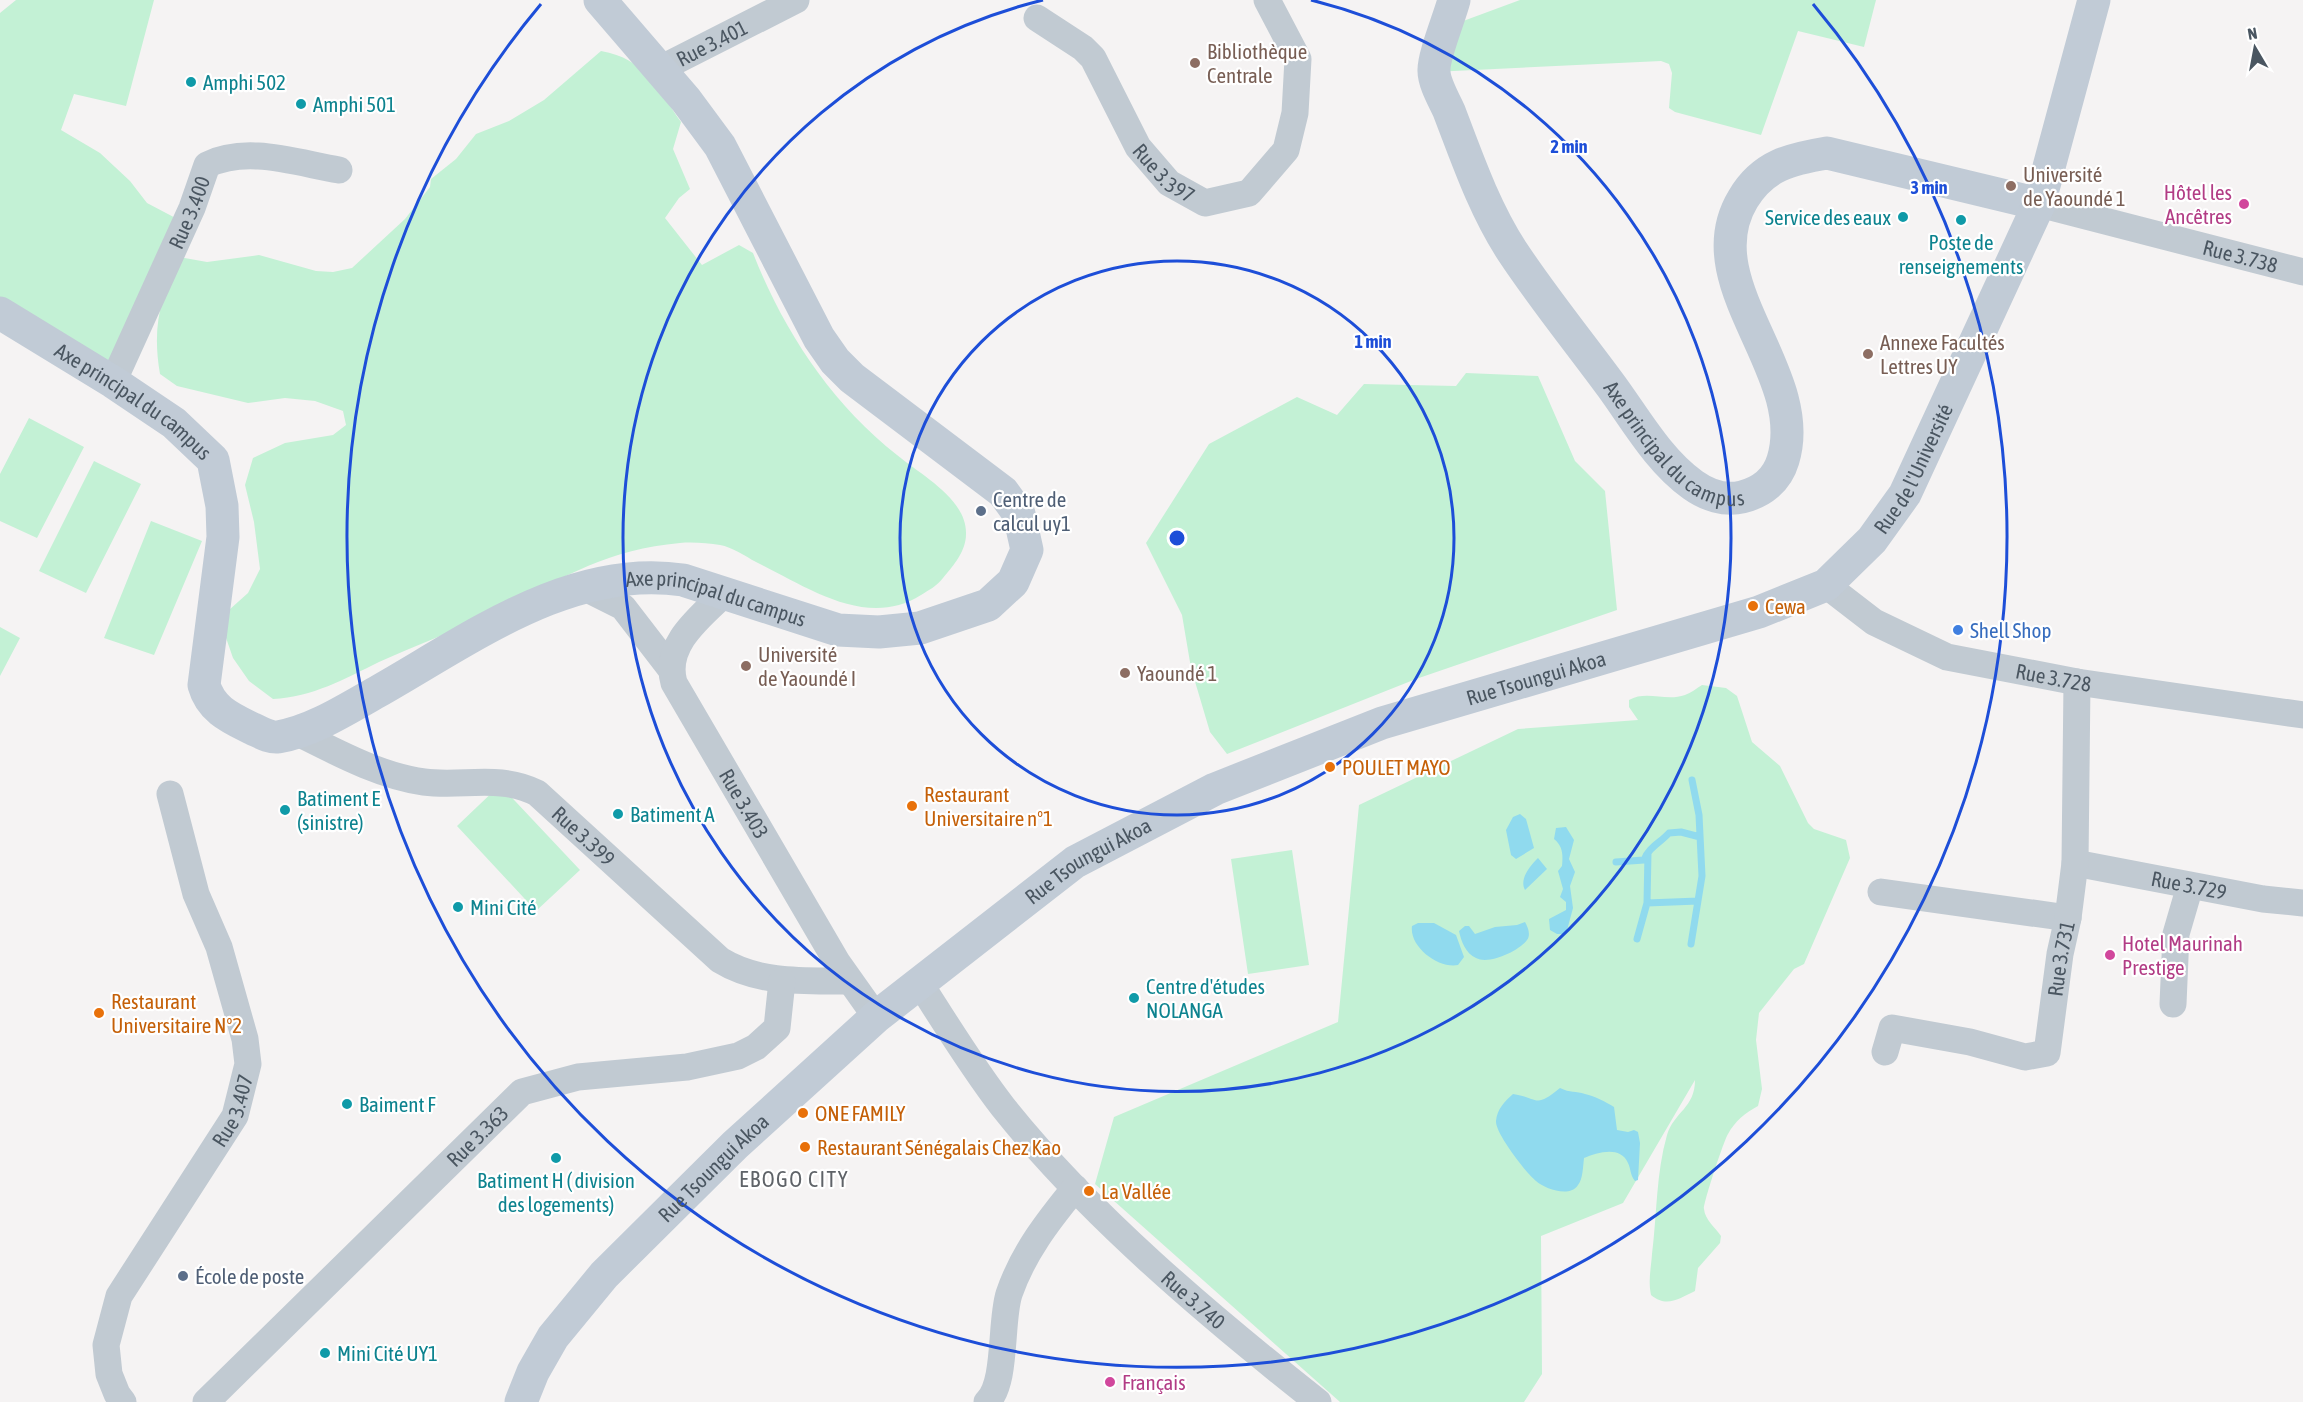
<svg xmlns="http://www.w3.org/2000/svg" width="2303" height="1402" viewBox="0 0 2303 1402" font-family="'Asap Condensed',sans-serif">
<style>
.green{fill:#c3f1d5}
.water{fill:#90daee}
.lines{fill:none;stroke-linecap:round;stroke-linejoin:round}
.stream{stroke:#90daee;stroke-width:7}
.street{stroke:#c1cad2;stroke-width:27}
.secondary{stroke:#c1cbd6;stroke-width:33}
.ring{fill:none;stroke:#1d4ed8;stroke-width:3}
.education-dot{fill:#8d6e63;stroke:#fff;stroke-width:2}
.culture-dot{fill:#0f9aa8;stroke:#fff;stroke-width:2}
.hotel-dot{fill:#d1479c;stroke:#fff;stroke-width:2}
.service-dot{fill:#5c6f8a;stroke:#fff;stroke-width:2}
.food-dot{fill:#e8710a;stroke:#fff;stroke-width:2}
.shop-dot{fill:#3f7fe0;stroke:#fff;stroke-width:2}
.labels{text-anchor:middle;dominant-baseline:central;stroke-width:4.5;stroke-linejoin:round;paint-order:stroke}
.street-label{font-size:21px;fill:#4a5661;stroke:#fff}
.education-label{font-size:21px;fill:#785e54;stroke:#fff;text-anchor:start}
.culture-label{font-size:21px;fill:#0d838f;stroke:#fff;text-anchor:start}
.hotel-label{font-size:21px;fill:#b23c85;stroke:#fff;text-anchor:start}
.service-label{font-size:21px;fill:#4e5e75;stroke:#fff;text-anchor:start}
.food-label{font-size:21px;fill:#c56008;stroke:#fff;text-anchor:start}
.shop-label{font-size:21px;fill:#366cbe;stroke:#fff;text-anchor:start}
.neighbourhood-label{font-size:22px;letter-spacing:1.5px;fill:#5f6368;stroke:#fff}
.centre{fill:#1d4ed8;stroke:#fff;stroke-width:3}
.ring-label{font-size:18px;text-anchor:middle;font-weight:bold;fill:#1d4ed8;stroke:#fff;stroke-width:4.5;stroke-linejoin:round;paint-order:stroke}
</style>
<rect width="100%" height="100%" fill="#f5f3f3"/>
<path class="green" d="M16,0H154L126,106L74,94L61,130L100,153L130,181L147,203L185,223L113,382L0,313V13Z
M1520,0H1876L1864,47L1798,31L1761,135L1675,112L1669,108L1672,73L1669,64L1661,61L1433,72L1447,27Z
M601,51C646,59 657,88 681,122L673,149L690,189L679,198L665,218L702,265L739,245L753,253C783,330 831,403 897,455C921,475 967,499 966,534C966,551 954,565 943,578C937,586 929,590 921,595C866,630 806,586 756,562C745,556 732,547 720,545C708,543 692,542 680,543C600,550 554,584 484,617C450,633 414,646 379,662C344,679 313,697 273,699L249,681L233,658L224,632L229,610L248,593L260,569L254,522L245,485L253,458L285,443L333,435L346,425L343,411L315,401L285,398L248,403L177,386L160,374C152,328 160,298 179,257L207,262L259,255L316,271L333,272L352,268L405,219L430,187L431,179L456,159L476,134L509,121L544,100Z
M1466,373L1538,376L1575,461L1605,491L1617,610L1416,679L1227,754L1210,732L1191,668L1182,615L1146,543L1209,444L1297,397L1337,415L1364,384L1456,386Z
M29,418L84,447L37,538L0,521V474Z
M94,461L141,484L86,593L39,571Z
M151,521L202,541L154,655L104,638Z
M0,627L20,638L0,676Z
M1702,685L1726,688L1737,696L1752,742L1780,766L1808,823L1814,829L1846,840L1850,858L1804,964L1794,969L1759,1013L1756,1040L1762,1089L1758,1106C1745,1113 1735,1121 1728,1134C1724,1140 1703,1204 1704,1209C1705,1220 1715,1227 1721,1236L1720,1243L1698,1268L1695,1291C1678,1299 1667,1308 1651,1295C1648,1280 1651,1269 1652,1254C1657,1215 1656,1173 1667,1135C1674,1112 1695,1108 1695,1080L1623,1203L1541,1236L1542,1374L1524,1402H1340L1095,1184L1114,1117L1338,1022L1359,805L1518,729L1638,720L1629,707V700C1647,690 1666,702 1685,695C1691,693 1697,688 1702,685Z
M500,785L580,870L536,911L457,826Z
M1292,850L1309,965L1248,974L1231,859Z"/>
<path class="water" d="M1520,814L1526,819L1534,848L1516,859L1511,855L1506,830L1513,817Z
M1566,827L1574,840L1569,859L1575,872L1570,886L1573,908L1566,934H1557L1550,930L1549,919L1566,910V902L1560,897L1563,889L1558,871L1562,866C1563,855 1563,846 1554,839L1556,828Z
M1538,858L1547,869L1525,890C1519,879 1530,866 1538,858Z
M1525,922C1528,927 1531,935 1527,940C1519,951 1489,965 1476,958C1466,954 1461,941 1459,931L1465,926H1469L1475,934L1495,927L1517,925Z
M1418,923H1434L1456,935L1464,957L1458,965C1439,969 1409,947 1412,926Z
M1560,1088C1570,1093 1576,1091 1585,1094C1595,1096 1606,1102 1614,1107L1617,1130L1628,1132L1634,1130L1638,1132L1640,1143L1638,1180L1635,1181C1630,1175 1631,1169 1628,1163C1620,1145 1597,1153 1584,1158C1583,1166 1583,1179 1578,1185C1570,1198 1545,1189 1536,1181C1526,1173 1495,1133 1496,1121C1497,1109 1505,1101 1513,1094C1540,1098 1534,1109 1560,1088Z"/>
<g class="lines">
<path class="stream" d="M1616,862L1644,860C1649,847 1660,843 1669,833L1681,832L1700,837
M1647,903L1698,901
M1637,939L1647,903L1648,853
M1691,944L1702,876L1699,815L1692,780"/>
<g class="street">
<path id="s1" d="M1037,18L1083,48L1093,58L1138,147L1169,183L1205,203L1249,193L1286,150L1295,113L1298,59L1267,0"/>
<path id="s2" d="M660,69L796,0"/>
<path id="s3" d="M2039,204L2303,272"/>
<path id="s4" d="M113,382L192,208L207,165C247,145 297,163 339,170"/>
<path id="s5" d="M1826,585L1874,622L1947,657L2077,682L2303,715"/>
<path d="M581,586L623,607L670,668"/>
<path id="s6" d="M725,593C700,617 663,645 674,683L837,962L876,1017"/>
<path id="s7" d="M296,732C336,752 380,776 424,782C463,787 500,774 537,793L720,960C759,984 805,981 849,981"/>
<path id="s8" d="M2075,863L2263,899L2303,903"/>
<path d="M1881,892L2068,918"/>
<path id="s9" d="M919,982C946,1024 972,1067 1003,1107C1089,1215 1210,1317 1318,1402"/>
<path d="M2173,1004L2176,934L2190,886"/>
<path id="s10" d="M1885,1052L1892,1028L1970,1042L2025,1057L2047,1053L2060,954L2068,918L2075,863L2077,682"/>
<path id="s11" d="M123,1402L117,1394L109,1374L106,1345L119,1296L235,1116L248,1064L245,1039L219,947L196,894L170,794"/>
<path id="s12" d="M206,1402L522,1092L578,1077L687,1067L738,1056L756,1047L777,1028L782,981"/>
<path d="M987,1402C1007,1383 1000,1323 1009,1294C1023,1253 1048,1221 1075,1188"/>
</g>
<g class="secondary">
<path id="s13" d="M1454,0C1450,16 1433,57 1434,71C1434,83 1444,100 1449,111C1467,158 1484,208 1512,251C1543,298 1579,342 1612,387C1636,420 1659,461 1693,485C1707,495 1725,501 1742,497C1762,492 1777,480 1783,460C1810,372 1692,283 1743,199C1763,165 1791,159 1827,153L2039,204"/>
<path id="s14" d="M0,313L113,382L174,423L213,460L222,506L223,537L204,685C211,710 231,718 253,729C260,732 270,738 278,737C313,731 347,709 377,692C469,640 571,563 683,580L838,630L879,632L920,628L988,605L1013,582L1027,550L1019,514L1003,492L852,378L835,361L819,338L720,146L686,100L600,0"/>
<path id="s15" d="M521,1402L533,1372L553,1337L604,1275L735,1145L876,1017L1075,862L1215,789L1382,723L1759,612L1826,585L1872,540L1905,494L2039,204L2094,0"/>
</g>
</g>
<g class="ring">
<circle cx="1177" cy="538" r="277"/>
<path d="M1311 0A554 554 0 1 1 1043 0"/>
<path d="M1813 4A830 830 0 1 1 541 4"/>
</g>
<g class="education-dot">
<circle cx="1195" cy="63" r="6"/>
<circle cx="2011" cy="186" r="6"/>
<circle cx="1868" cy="354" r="6"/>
<circle cx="746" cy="666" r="6"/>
<circle cx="1125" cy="673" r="6"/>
</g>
<g class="culture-dot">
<circle cx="191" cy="82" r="6"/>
<circle cx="301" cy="104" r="6"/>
<circle cx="1903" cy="217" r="6"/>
<circle cx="1961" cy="220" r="6"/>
<circle cx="285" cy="810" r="6"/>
<circle cx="618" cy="814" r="6"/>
<circle cx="458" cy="907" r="6"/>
<circle cx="1134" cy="998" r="6"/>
<circle cx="347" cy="1104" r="6"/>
<circle cx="556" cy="1158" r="6"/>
<circle cx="325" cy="1353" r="6"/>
</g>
<g class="hotel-dot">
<circle cx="2244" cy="204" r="6"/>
<circle cx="2110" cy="955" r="6"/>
<circle cx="1110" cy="1382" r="6"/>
</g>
<g class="service-dot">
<circle cx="981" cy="511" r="6"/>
<circle cx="183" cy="1276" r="6"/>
</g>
<g class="food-dot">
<circle cx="1753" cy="606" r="6"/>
<circle cx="1330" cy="767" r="6"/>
<circle cx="912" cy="806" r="6"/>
<circle cx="99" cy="1013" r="6"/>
<circle cx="803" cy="1113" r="6"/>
<circle cx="805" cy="1147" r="6"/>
<circle cx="1089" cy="1191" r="6"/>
</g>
<circle class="shop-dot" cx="1958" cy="630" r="6"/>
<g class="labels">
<g class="street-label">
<text stroke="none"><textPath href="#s2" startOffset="58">Rue 3.401</textPath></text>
<text stroke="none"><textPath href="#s1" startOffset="206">Rue 3.397</textPath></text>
<text stroke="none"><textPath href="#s4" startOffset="186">Rue 3.400</textPath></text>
<text stroke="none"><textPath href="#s3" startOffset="208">Rue 3.738</textPath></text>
<text stroke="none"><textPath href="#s14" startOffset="160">Axe principal du campus</textPath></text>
<text stroke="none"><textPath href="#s13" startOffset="528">Axe principal du campus</textPath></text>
<text stroke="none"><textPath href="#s15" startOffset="1730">Rue de l'Université</textPath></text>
<text stroke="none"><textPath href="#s14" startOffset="1059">Axe principal du campus</textPath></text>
<text stroke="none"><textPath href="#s15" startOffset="1278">Rue Tsoungui Akoa</textPath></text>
<text stroke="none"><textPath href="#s5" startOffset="250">Rue 3.728</textPath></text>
<text stroke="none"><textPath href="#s6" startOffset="249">Rue 3.403</textPath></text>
<text stroke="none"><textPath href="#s7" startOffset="316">Rue 3.399</textPath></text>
<text stroke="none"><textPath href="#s15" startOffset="792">Rue Tsoungui Akoa</textPath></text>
<text stroke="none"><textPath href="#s8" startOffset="116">Rue 3.729</textPath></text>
<text stroke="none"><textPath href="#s10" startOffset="279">Rue 3.731</textPath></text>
<text stroke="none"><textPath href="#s11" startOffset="330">Rue 3.407</textPath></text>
<text stroke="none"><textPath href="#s12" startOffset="380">Rue 3.363</textPath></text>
<text stroke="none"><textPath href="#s15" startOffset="306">Rue Tsoungui Akoa</textPath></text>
<text stroke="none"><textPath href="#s9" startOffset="422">Rue 3.740</textPath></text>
</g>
<g class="education-label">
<text x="1207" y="51">Bibliothèque<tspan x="1207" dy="24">Centrale</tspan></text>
<text x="2023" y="174">Université<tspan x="2023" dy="24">de Yaoundé 1</tspan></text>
<text x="1880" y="342">Annexe Facultés<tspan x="1880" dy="24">Lettres UY</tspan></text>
<text x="758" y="654">Université<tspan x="758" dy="24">de Yaoundé I</tspan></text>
<text x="1137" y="673">Yaoundé 1</text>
</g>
<g class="culture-label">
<text x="203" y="82">Amphi 502</text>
<text x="313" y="104">Amphi 501</text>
<text x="1891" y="217" text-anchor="end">Service des eaux</text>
<text x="1961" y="242" text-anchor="middle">Poste de<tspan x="1961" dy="24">renseignements</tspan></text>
<text x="297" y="798">Batiment E<tspan x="297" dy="24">(sinistre)</tspan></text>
<text x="630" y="814">Batiment A</text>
<text x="470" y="907">Mini Cité</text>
<text x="1146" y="986">Centre d'études<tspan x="1146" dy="24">NOLANGA</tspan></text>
<text x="359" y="1104">Baiment F</text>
<text x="556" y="1180" text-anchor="middle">Batiment H ( division<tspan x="556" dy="24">des logements)</tspan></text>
<text x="337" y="1353">Mini Cité UY1</text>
</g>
<g class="hotel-label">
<text x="2232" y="192" text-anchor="end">Hôtel les<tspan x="2232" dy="24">Ancêtres</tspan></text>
<text x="2122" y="943">Hotel Maurinah<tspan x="2122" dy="24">Prestige</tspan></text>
<text x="1122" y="1382">Français</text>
</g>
<g class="service-label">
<text x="993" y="499">Centre de<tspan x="993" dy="24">calcul uy1</tspan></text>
<text x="195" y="1276">École de poste</text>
</g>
<g class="food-label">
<text x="1765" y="606">Cewa</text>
<text x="1342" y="767">POULET MAYO</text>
<text x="924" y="794">Restaurant<tspan x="924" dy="24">Universitaire n°1</tspan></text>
<text x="111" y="1001">Restaurant<tspan x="111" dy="24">Universitaire N°2</tspan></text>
<text x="815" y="1113">ONE FAMILY</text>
<text x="817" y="1147">Restaurant Sénégalais Chez Kao</text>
<text x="1101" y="1191">La Vallée</text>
</g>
<g class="shop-label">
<text x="1970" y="630">Shell Shop</text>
</g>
<g class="neighbourhood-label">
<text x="794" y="1179">EBOGO CITY</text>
</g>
</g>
<circle cx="1177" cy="538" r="9" class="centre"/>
<g class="ring-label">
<text x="1569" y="153">2 min</text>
<text x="1929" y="194">3 min</text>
<text x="1373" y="348">1 min</text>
</g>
<g transform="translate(2255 48) rotate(350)" stroke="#ffffff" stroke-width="4.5" paint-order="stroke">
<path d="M0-4.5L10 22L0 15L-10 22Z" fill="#4a5661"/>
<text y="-9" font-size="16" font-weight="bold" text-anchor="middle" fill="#4a5661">N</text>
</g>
</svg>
